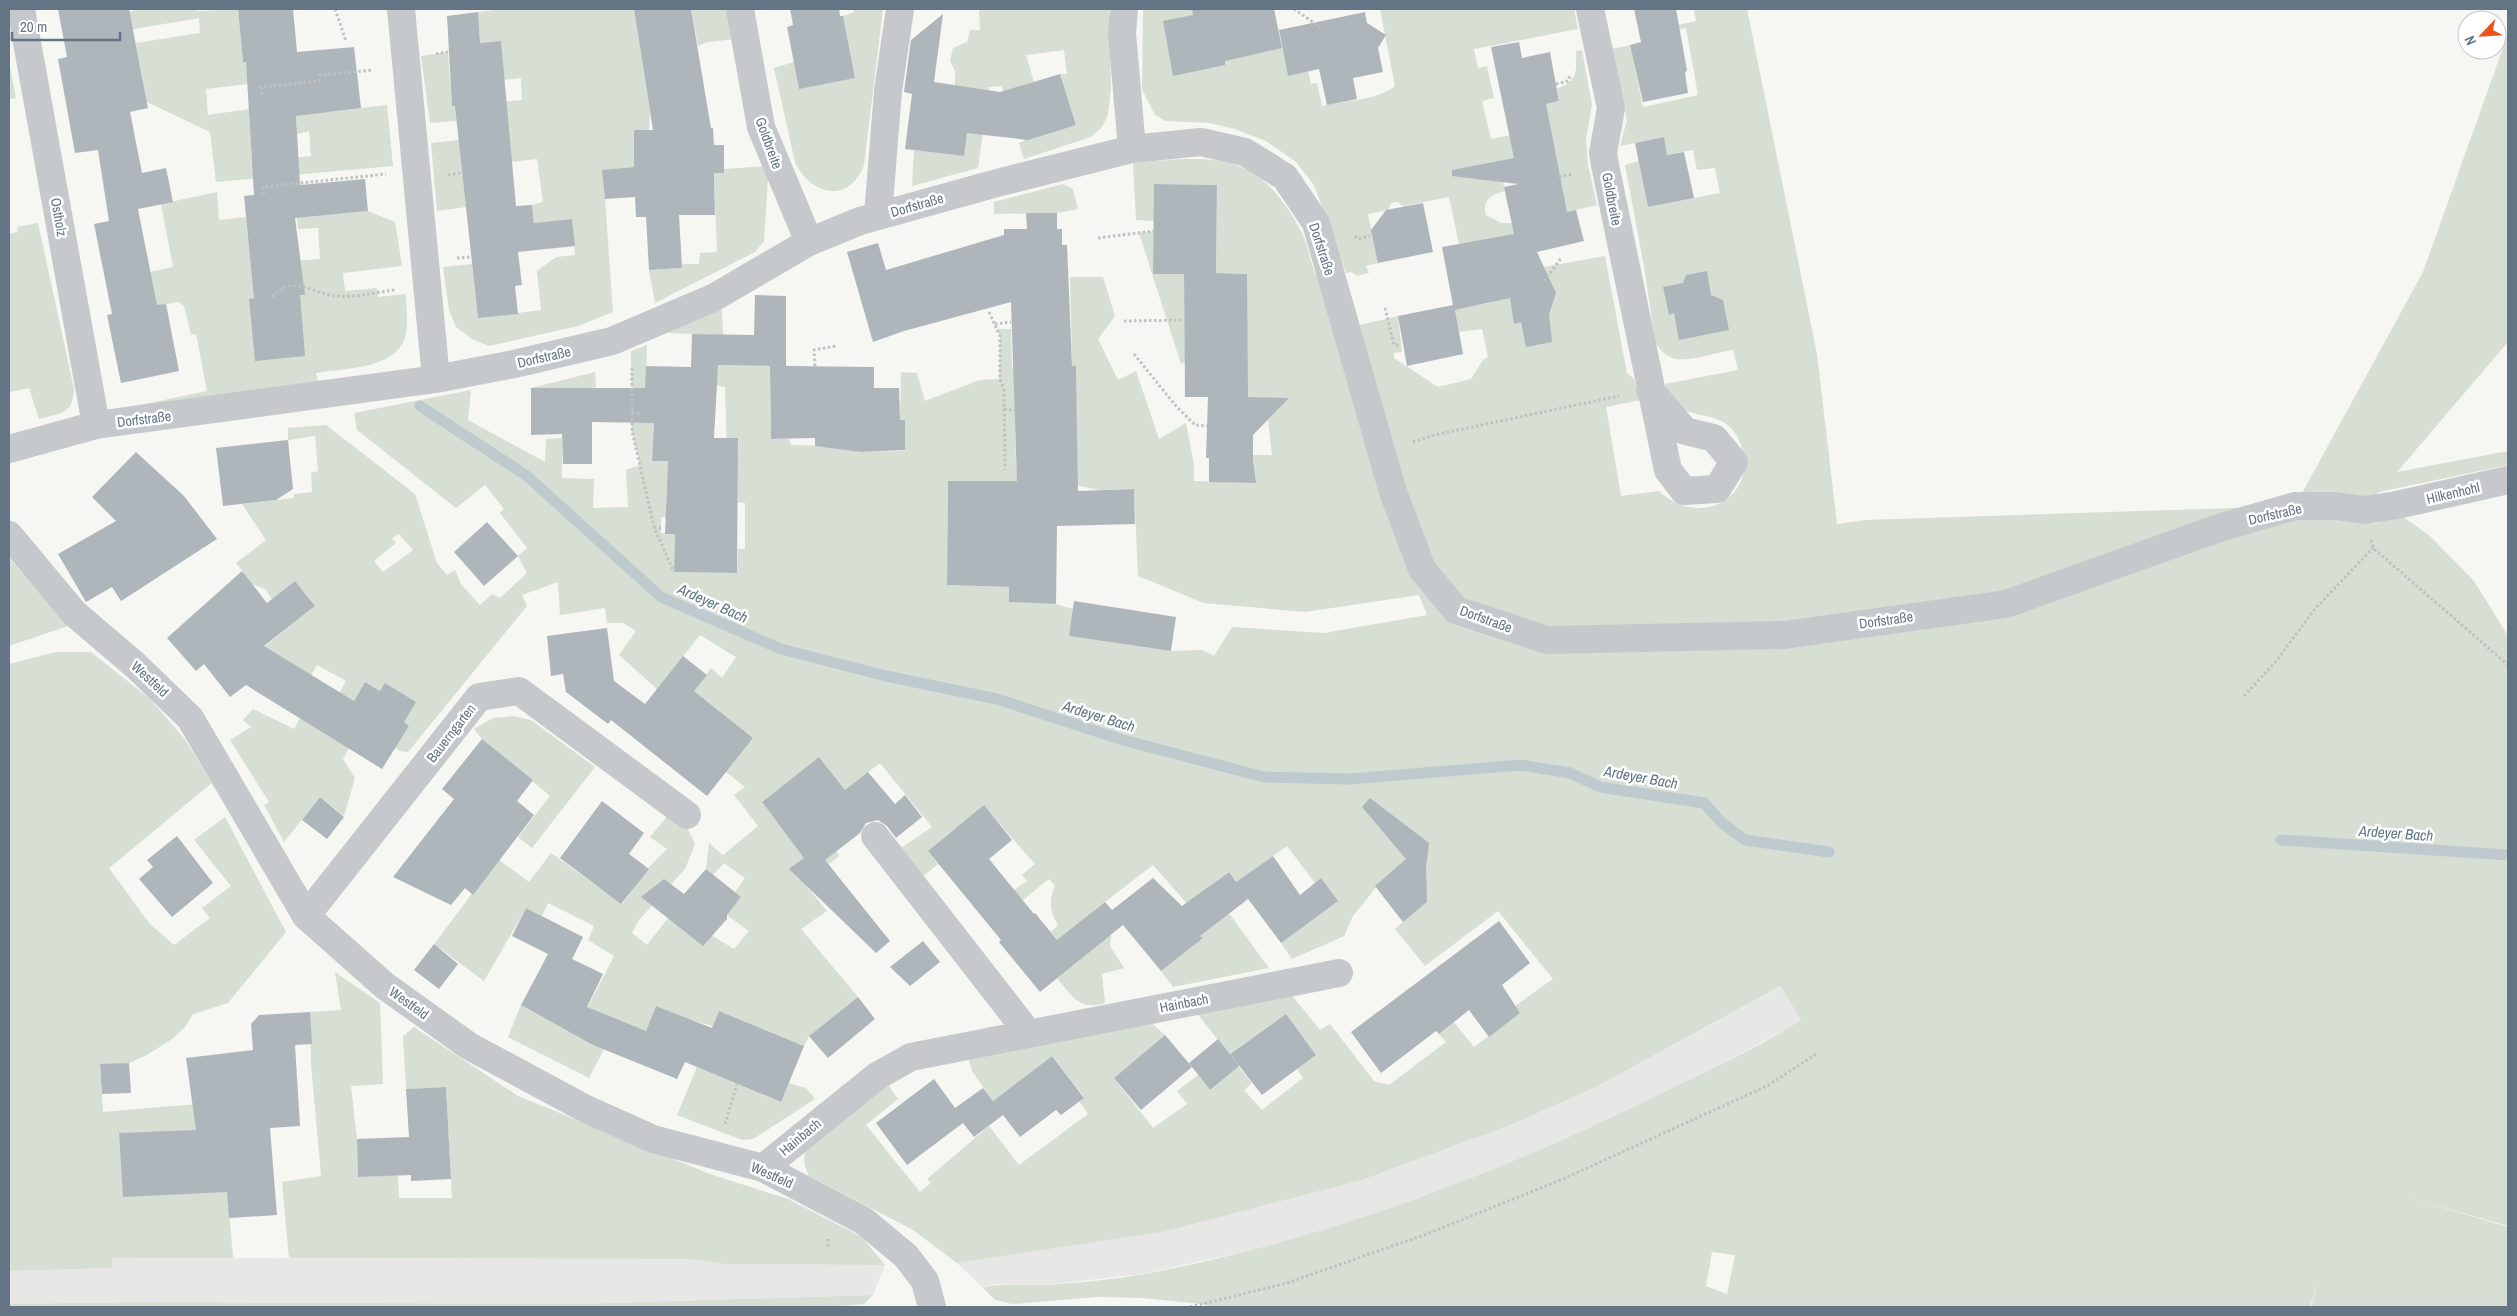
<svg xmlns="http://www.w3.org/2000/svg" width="2517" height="1316" viewBox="0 0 2517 1316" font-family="'Archivo Narrow',sans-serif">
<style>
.built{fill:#e7e8e6}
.green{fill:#d7ded3;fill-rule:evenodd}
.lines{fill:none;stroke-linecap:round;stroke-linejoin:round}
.stream{stroke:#bfcacf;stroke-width:11}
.building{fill:#afb6bb}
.path{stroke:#bfc1c3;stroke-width:3;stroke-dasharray:2.5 2.5;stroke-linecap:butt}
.minor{stroke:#c5c9cc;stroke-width:28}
.labels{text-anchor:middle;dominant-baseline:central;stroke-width:5;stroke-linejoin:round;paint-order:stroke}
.street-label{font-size:14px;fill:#637585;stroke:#fff}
.water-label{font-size:15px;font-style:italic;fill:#5f7782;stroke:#fff}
</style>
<rect width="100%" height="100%" fill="#f6f6f2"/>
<path class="built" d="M1823,964L1801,1021L1716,1067L1562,1142L1464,1182L1368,1217L1276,1245L1142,1274L1045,1285L996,1284L983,1288L957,1263L1163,1232L1362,1180L1513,1124L1596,1087Z
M112,1258L688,1259L725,1264L885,1265L873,1295L581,1304L143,1302L9,1304V1271L112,1268Z"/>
<path class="green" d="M140,9H198V11L238,9L243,62L298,57L314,76L206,89L208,115L249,109L252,162L311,156L309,131L297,134L295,93L328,112L387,105L393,166L216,182L210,132L147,102L136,43L200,33L199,18L123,31L120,14Z
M502,9H634L650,112L649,130H634V167L603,170L613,312L578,326L489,346L472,339L456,327L449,310L443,267L472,264L478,318L541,310L537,271L556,257L575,255L572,219L534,223L532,205L543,202L537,159L512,162L459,140L466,207L437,211L431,143L459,140L457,121L430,123L421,56L448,52L452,106L522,100L521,78L504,80L501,41L480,43L478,12Z
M691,9H730L736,39L708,42L698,46Z
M853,9H883L864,165C849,204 811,196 795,162L774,68L794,62L855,78L843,16L854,12Z
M979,9H1109L1111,88L1108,115L1102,127L1091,137L1024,159L1019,143L1024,141L1023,138L1076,125L1060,74H1067L1064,50L1026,55L1034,82L1003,91L1002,86L989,87L978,168L912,186L914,150L964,156L955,88V71L950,61L953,48L967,42L970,30H980Z
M1143,9H1255L1259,25L1276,21L1288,75L1308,71L1311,84L1317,83L1322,106C1345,100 1377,101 1395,86L1380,9H1574L1578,29L1474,49L1478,68L1487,66L1494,98L1482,101L1491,139L1520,133L1516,110L1559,101L1557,89C1579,80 1576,72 1576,51L1582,50L1592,105L1586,138L1588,165L1597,205L1563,213L1554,150L1499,161L1505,191C1492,194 1481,201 1486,215L1501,223H1513L1526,233L1459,244L1449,197L1403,206L1398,202L1391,203L1388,210L1368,214L1378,263L1366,266L1369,273L1358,276L1351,272L1346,273L1314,185L1296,162L1266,141L1235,129L1209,123L1166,121L1155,115L1142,89Z
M1694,9H1747L1817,354L1837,524L1865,520L2295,506L2423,272L2508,34V342L2397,472L2508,451V465L2379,492L2364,510L2376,524L2383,516H2402L2430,536L2474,581L2508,636V1226L2400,1195L2508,1227V1307H2311L2319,1279L2310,1307H1211L1202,1304L1142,1298L1098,1297L1012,1304L995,1300L983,1288C1004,1282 1024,1286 1044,1285C1077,1283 1112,1280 1144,1274C1321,1241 1489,1178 1650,1099C1700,1074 1753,1051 1801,1020L1781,986L1596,1087L1513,1124L1362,1180L1163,1232L957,1263L913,1230L809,1176C804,1166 803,1159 806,1147L886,1082L898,1099L866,1125L920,1192L931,1183L927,1179L989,1126L1019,1165L1088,1114L1079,1101L1084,1097L1052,1056L993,1101L972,1071L966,1051L1147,1019L1165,1035L1114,1078L1153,1128L1187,1104L1177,1091L1198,1075L1210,1090L1238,1066L1252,1083L1244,1090L1262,1110L1303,1078L1297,1069L1316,1055L1286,1014L1229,1054L1199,1016L1198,1010L1290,993L1320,1030L1330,1024L1374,1081L1389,1085L1446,1042L1439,1034L1454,1022L1474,1047L1520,1013L1515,1006L1553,979L1498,911L1425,966L1395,929L1424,904L1414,892L1382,880L1353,916L1344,936L1292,959L1281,943L1320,879L1315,883L1287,846L1236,882L1228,872L1209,886L1269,968L1173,987L1161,971L1202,938L1184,916L1191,908L1153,865L1092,912L1111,936L1110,946L1124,968L1102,974L1105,1003C1079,1011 1072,996 1057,978L1076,963L1051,932L1058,925C1050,911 1048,901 1055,886L1049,879L1019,903L1011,892L1027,881L1022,875L1035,864L984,806L928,851L938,864L920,879L895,852L932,827L880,763L845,790L819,757L762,802L787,835L811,817L837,851L839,856L805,884L827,911L801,929L858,997L809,1036L804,1046L719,1011L713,1026L694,1021L656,1006L646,1031L604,1049L589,1078L508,1037L521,1005L574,1034L614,956L588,940L594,926L548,903L542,916L526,908L484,981L434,944L498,859L529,882L551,853L622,904L648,868L667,849L650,837L670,813L686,825L695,844L685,869L638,921L632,933L647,945L668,918L711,935L734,949L749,931L727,915L741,897L735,892L745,878L724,863L713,875L706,869L709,843L723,855L758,826L734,795L745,787L726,772L753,738L694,691L711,668L722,678L736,657L700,635L657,689L619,655L636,631L623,623H607L605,608L560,615L558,582L522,595L527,606L408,752L400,751L390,745L401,738L409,726L404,722L380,691L365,682L349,709L335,701L346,681L317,665L311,675L249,659L315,606L295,581L272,599L265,589L237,579L244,573L236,563L266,540L242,504L294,498V494L312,492L311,473L318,471L315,436L288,440V428L326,425L415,494L437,563L447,575L455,570L461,584L480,605L492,594L500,598L527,573L518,556L527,548L500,513L504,509L485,485L456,508L357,430L354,413L471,390L468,420L545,462L546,439L562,438V478L594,479L593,508L628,507L626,470L640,465L632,431L631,351L647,345L645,405L654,423L652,461H671V478H667L666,517H661V533L675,534L674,572L737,573L738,549H745V503L736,502L727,461L725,387L708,384L709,365L807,366L770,381L771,439H789L791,445L840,446L859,452L905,451V420H900L901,372L917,373L925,401L980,380L999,379L1000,336L997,329H1011L1012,367H1014L1016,466L1077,465L1076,367L1072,366L1070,277H1103L1115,316L1098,339L1118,380L1136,371L1159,439L1186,423L1194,465V481L1256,483L1253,455H1272L1268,420L1278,409L1265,397H1220L1247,274L1216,273L1217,185L1155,184L1154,221L1136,220L1133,163C1216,156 1258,149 1302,233C1310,248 1310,268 1320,282C1330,298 1344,312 1356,326L1398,316L1402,352L1394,353V358L1438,387L1471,379L1483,360L1488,357L1482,329L1459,332L1455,310L1493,302L1492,293L1504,274L1605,256L1627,373L1634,379L1640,400L1606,407L1621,496L1659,491C1704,533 1766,491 1737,436C1719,403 1675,428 1665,384L1738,370L1733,350C1706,353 1670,374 1655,341L1644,266L1625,165L1639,161L1648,207L1720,193L1715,168L1697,170L1693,150L1667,155L1663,137L1620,146L1627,120L1612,49L1630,45L1643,107L1698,95L1686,28L1680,29L1678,25L1696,21ZM948,481H1056L1099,490L1134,489L1138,576L1204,603L1305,612L1419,595L1427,615L1324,633L1232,627L1214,656L1202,650L1171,651L1069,636L1073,609L1056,604L1009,602V587L947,585ZM399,534L413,550L383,572L374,561L396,543L392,538ZM1712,1252L1735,1255L1727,1294L1706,1286Z
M9,62L16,98L9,99Z
M766,166L768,179L764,241L755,252L655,303L649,270L682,268V264H699L700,253L717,252L714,173H724V169Z
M334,182L338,214L368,211L395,222L402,266L343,273L345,291L377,288L378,297L406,294C406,307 409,324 405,337C395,370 344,368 316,373L318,382L121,409L207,391L196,334L191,335L184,306L179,302L133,310L125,277L173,267L161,204L217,192L219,220L246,217L251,265L320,259L318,228L298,229L294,187Z
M1063,184L1073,189L1078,209L1057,213L994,214V202Z
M38,223L74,389C73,415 60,413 39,419L29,388L9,392V234L18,232L17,227Z
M1154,231L1153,274H1184L1185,362L1181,364L1139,233Z
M722,306L723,335L668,333Z
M595,372L596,387L592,388H531Z
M9,558L68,626L9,646Z
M56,652H91L150,699L184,738L212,783L109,868L149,923L174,945L210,918L202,908L231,886L194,840L225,817L286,932L228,1003L193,1014L185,1027L172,1039L147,1055L129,1063L100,1065L103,1112L220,1102L233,1258H112V1268L9,1271V664Z
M253,709L294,729L300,718L349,748L343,759L355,778L344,816L320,797L284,842L264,805L269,802L230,740L251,727L243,720Z
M514,716L531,720L595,767L532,848L518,837L550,796L482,739L474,729L493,718Z
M335,972L380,1003L383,1084L351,1086L357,1139L358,1177L398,1175L399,1198H452L446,1087L406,1089L403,1036L414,1027L518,1096L710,1174L788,1199L862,1237L885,1265L725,1264L688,1259L289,1258L282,1182L321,1176L311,1064L310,1012L341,1010Z
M697,1067L780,1102L789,1083L806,1088L815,1099L753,1139L742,1140L677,1115Z
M873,1295L864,1304L832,1307H9V1304L143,1302L581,1304Z"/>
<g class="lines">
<path class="stream" d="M420,406L527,476L661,597L781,649L886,676L997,699L1123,740L1264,777L1350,779L1521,765L1570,773L1600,787L1704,803L1722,823L1745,840L1829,852
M2281,840L2508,855"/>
</g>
<path class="building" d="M58,9H129L148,108L130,112L142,173L166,168L173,202L138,209L157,305L166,304L179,371L121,383L107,315L112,314L94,224L109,221L98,150L75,153L58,59L67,57Z
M238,9H293L297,52L354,47L361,108L296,116L300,185L365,179L368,211L295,218L305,295H300L305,356L255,361L249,299L254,298L244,196L254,195L246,62H243Z
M634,9H691L711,128H713L714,145H724V173H714L715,215H679L682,268L649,270L646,217H636L635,197L605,199L602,170L634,167V130H653Z
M790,9H839L840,16H843L855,78L799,89L787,27L793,25Z
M1192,9H1274L1282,48L1225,61V65L1173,76L1163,21L1193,15Z
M1634,9H1676L1687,70L1685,73L1688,93L1643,102L1630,45L1641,42Z
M478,12L480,43L501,41L516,206L532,205L534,223L572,219L575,246L518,252L522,285L515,286L518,314L478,318L455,106H452L447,16Z
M1365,12L1367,23L1386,35L1378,48L1383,72L1353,78L1357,99L1327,105L1319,69L1288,76L1279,30Z
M943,14L934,82L1000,92L1060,74L1076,125L1028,140L967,133L964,156L905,149L912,94L904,92L911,40Z
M1519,42L1522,58L1550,52L1559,101L1546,104L1567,212L1576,210L1584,241L1537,252L1556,293L1549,314L1552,342L1526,347L1521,322L1514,324L1510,298L1455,310L1463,354L1407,366L1398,316L1453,305L1442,247L1514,234L1504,187L1518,184L1452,176V170L1514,158L1491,47Z
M1664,137L1667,155L1684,152L1694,198L1648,207L1635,143Z
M1154,184L1217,185L1216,273L1247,274L1248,397L1289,398L1253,435V459L1256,483L1209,482V458H1206L1208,397H1185L1184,274H1153Z
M1423,203L1433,252L1378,263L1371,230L1386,210Z
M1026,213H1057V229H1062V245H1067L1072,366H1076L1078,491L1134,489L1135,524L1057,526L1056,604L1009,602V587L947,585L948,481H1017L1011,302L904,331L873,342L847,252L878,243L886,270L1004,235V229H1027Z
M1707,271L1711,295L1723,300L1729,330L1679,340L1674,313L1669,315L1663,287L1683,283L1686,275Z
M755,295L786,296V366L874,367V388H899L900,420H905V450L861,452L815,446V438L771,439L770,366H784L718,365L714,438H738L737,573L674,572L675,534H665L668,461H652L654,423L592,422V464H563L562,434L531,435V388H645L646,366L691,367L692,334L754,335Z
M288,440L293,489L276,500L223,506L216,448Z
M136,452L184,496L217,539L121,601L112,587L86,602L58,554L116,521L92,497Z
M487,522L518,556L484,586L454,552Z
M242,571L267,603L295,581L315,606L264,646L354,701L365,682L380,691L385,683L416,702L404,722L409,726L382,769L246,685L230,697L204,664L196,671L167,638Z
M1074,601L1176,617L1171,651L1069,636Z
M607,628L614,681L645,704L683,656L707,675L694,691L753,738L707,796L611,720L608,724L566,692L563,674L551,676L547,636Z
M482,739L533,780L517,801L534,815L473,895L465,888L451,905L393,877L454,799L442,789Z
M819,757L845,790L868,772L895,804L905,795L922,817L896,838L887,826L878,820L866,823L860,833L825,860L890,941L876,953L789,869L804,858L762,802Z
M320,797L344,817L327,839L302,820Z
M1370,798L1429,843L1426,867L1427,902L1403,922L1375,886L1406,859L1362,807Z
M602,801L644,833L629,854L649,869L621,904L560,858Z
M984,805L1012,840L989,859L1034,914L1035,913L1057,940L1105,902L1112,910L1153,878L1182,906L1229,872L1236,882L1273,856L1300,895L1321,878L1338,901L1281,943L1237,884L1248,899L1200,936L1203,938L1161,971L1123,925L1040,992L999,942L1001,940L928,851Z
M177,836L213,883L172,917L139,879L153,867L147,860Z
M706,869L741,897L727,915V919L703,946L641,897L664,879L684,894Z
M526,908L583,937L572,959L603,974L587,1007L646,1031L656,1006L712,1028L719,1011L804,1046L781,1102L685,1062L677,1079L593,1045L521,1005L548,954L512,936Z
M1499,921L1530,963L1502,985L1520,1013L1489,1037L1469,1010L1439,1034L1436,1031L1381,1073L1351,1032Z
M923,941L940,962L910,986L890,967Z
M434,944L458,964L439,989L414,970Z
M858,997L875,1019L828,1058L809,1036Z
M310,1012L312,1044L295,1045L300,1126L270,1128L277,1215L229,1218L227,1192L123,1197L119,1133L196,1130L186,1058L253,1050L251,1024L259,1015Z
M1286,1014L1316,1055L1262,1095L1230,1054Z
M1165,1035L1192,1067L1141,1110L1114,1078Z
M1218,1039L1239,1066L1210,1090L1189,1063Z
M1052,1056L1084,1098L1061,1115L1056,1110L1020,1137L1003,1115L974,1137L963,1123L907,1165L876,1123L934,1079L955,1108L983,1088L993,1101Z
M129,1063L131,1093L102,1094L100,1064Z
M446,1087L451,1179L411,1181V1175L358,1177L357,1139L409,1137L406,1089Z"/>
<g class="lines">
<path class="path" d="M335,9L346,41
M1294,9L1320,27
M436,54L448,52
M1556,84L1568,81L1570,76
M262,94L261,87L319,81L320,75L373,70
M448,175L462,173
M1559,177L1573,174
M264,194L263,187L386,174
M1355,236L1358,239L1370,236
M1098,238L1154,231
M457,258L471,257
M1544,281L1562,257
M272,297C296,273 310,294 337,296C355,298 377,292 395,290
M1385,308L1394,345H1400
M989,312L1000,336V379L1004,390L1005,470
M1124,321L1185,320
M995,324L1011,322
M1134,354L1176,406L1195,425L1207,426
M815,366L814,350L836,346
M632,368V431L654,527L674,572
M1004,409L1015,410
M632,412L642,414
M1413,442L1434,435L1619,396
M654,527L661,528
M2371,540L2373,548L2508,665
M2244,696L2278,659L2313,611L2373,548
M725,1124L737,1084
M828,1239V1247
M1190,1307L1287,1283L1424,1235L1563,1179L1767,1086L1818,1053"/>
<path class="minor" d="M21,9L96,425
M401,9L436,379
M740,9L761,127L809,242
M1124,9L1122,33L1132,149
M1590,9L1611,108L1603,153L1605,165L1668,470L1684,491L1717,489L1734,462L1714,438L1685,431L1650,390
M878,216L888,91L900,9
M9,449L96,425L436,379L514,364L612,341L713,298L809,242L860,221L997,183L1132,149L1201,142L1245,152L1285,177L1316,223L1393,492L1422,569L1456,610L1547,640L1784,635L2006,604L2222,527L2295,506H2336L2364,510L2397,505L2508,480
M9,535L74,613L135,665L190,718L306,916L385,986L469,1046L586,1109L653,1139L763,1168L864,1221L906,1256L925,1281L932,1307
M875,836L1029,1034
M306,916L479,697L519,691L687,815
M763,1168L877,1076L911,1057L1339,973"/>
</g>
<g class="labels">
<g class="street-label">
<text transform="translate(769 143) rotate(70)">Goldbreite</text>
<text transform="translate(1612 199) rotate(79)">Goldbreite</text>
<text transform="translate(917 205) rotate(-16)">Dorfstraße</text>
<text transform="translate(59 217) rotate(80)">Ostholz</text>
<text transform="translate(1322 249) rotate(72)">Dorfstraße</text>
<text transform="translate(544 357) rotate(-13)">Dorfstraße</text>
<text transform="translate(144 419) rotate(-7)">Dorfstraße</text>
<text transform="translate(2453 493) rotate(-13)">Hilkenhohl</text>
<text transform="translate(2275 514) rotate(-13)">Dorfstraße</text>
<text transform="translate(1486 619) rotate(20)">Dorfstraße</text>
<text transform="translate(1886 620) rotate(-8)">Dorfstraße</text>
<text transform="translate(150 679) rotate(43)">Westfeld</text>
<text transform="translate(451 733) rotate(-52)">Bauerngarten</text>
<text transform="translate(409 1003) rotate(36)">Westfeld</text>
<text transform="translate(1184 1003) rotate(-11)">Hainbach</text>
<text transform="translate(800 1137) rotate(-40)">Hainbach</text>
<text transform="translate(772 1175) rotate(24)">Westfeld</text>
</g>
<g class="water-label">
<text transform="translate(713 603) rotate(24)">Ardeyer Bach</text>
<text transform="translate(1099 716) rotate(17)">Ardeyer Bach</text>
<text transform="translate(1641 777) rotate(10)">Ardeyer Bach</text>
<text transform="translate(2396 833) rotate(4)">Ardeyer Bach</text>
</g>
</g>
<rect width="2517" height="1316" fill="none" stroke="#637585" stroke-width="20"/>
<g transform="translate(2482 35) rotate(245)"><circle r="24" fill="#ffffff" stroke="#c1c8ce"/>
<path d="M0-4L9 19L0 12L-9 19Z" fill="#ed521b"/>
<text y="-8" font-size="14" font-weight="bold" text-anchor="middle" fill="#637585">N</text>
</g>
<path d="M12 32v8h108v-8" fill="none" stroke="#637585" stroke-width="2.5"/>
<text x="20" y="32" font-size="15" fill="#637585" stroke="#ffffff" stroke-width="4" paint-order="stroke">20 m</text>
</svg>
